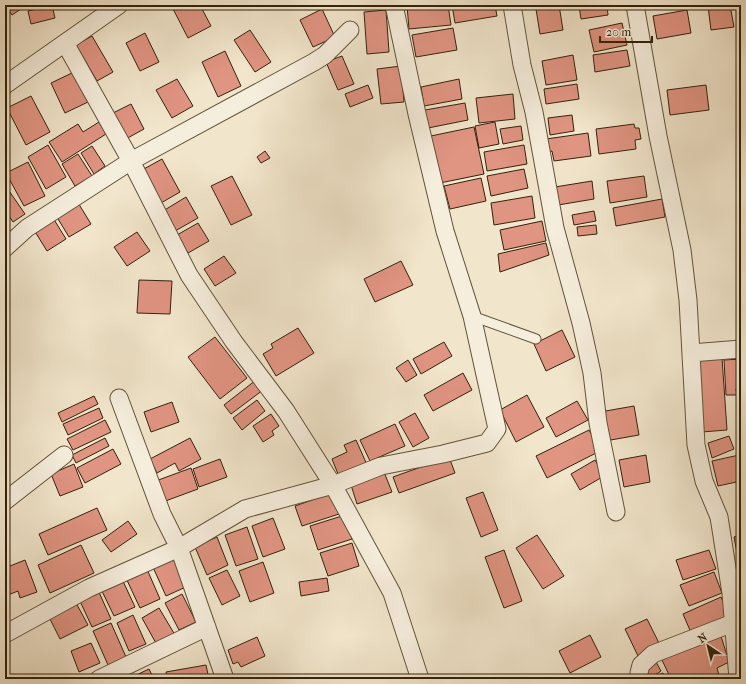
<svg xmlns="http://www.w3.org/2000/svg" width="746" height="684" viewBox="0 0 746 684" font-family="'IM FELL French Canon',serif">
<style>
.building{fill:#e09482;stroke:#33220a}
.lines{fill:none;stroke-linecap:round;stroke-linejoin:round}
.service-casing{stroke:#62533a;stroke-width:11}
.minor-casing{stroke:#62533a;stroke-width:19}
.service{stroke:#f6eedd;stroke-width:9}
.minor{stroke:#f6eedd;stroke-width:17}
</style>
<rect width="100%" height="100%" fill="#f1e5cb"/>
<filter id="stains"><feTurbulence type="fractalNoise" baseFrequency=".005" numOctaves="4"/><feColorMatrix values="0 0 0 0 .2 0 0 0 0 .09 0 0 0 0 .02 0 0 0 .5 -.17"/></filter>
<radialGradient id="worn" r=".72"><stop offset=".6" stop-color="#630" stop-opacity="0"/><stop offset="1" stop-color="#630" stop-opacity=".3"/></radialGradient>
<path class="building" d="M5,5H27L12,15Z
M52,5L55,18L31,24L28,11Z
M176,5H200L211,26L188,38L172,7Z
M448,5L451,25L409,29L407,6Z
M452,5H495L497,16L455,23Z
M559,5L563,30L540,34L536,9Z
M607,5L608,15L581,19L579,6Z
M716,5H730L734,27L711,30L708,6Z
M322,9L335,37L313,47L300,20Z
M386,10L389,52L367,54L364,12Z
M687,10L691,33L657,39L653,16Z
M622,23L627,45L594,52L589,30Z
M453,28L457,50L416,57L412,35Z
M250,30L271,62L255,72L234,40Z
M145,33L159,62L140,71L126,43Z
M92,36L113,72L97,81L76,45Z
M627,50L630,66L595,72L593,55Z
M225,51L241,86L218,97L202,62Z
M573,55L577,80L546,85L542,61Z
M342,56L354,84L338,90L326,62Z
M401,66L404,102L381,104L377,69Z
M74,72L88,102L65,113L51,83Z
M177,79L193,106L172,118L156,90Z
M459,79L462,99L424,106L421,87Z
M577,84L579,99L546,104L544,89Z
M368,85L373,98L350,107L345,94Z
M706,85L709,110L670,115L667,90Z
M513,94L515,119L479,123L476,98Z
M31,96L50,132L26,145L7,108Z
M465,103L468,120L428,128L425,110Z
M131,104L144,129L124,140L111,114Z
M572,115L574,131L550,135L548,118Z
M99,122L106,134L62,162L49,142L78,124L83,132Z
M495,122L499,144L479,148L475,126Z
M634,124L635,128H639L641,139L635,140L636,149L599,154L596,129Z
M521,126L523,140L503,144L500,129Z
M474,127L484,174L435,184L426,137Z
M588,133L591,156L554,161L552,151L548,152L546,139Z
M48,145L66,177L46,189L28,157Z
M524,145L527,164L487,171L484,152Z
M92,146L105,166L94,174L81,153Z
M265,151L270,158L261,163L257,157Z
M78,154L92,176L75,186L62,164Z
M162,159L180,192L161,203L142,170Z
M28,162L45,196L24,206L6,173Z
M524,169L528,188L491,196L487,176Z
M232,176L252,215L231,225L211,186Z
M644,176L647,197L610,203L607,181Z
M481,178L486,201L450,209L444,186Z
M592,181L594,199L558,205L555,187Z
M5,185L25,214L13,222L5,210Z
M532,196L535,218L494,225L491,203Z
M186,197L198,218L175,231L163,211Z
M662,199L665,217L616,226L613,208Z
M77,201L91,224L69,237L55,214Z
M594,211L596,221L574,225L572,215Z
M53,218L66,239L47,251L34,230Z
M542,221L546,241L504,250L500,230Z
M198,223L209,241L188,253L177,235Z
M596,225L597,234L578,236L577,227Z
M137,232L150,251L127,266L114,247Z
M546,243L549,255L500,272L498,254Z
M224,256L236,273L215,286L204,269Z
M401,261L413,285L375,302L364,279Z
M139,280L172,281L170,314L137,313Z
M298,328L314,353L276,376L263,354L273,348L271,344Z
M562,330L575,357L546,371L534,344Z
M215,337L247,378L220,399L188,357Z
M444,342L452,356L421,374L413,359Z
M722,358L727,430L702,432L697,360Z
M741,359V389H736L737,395H726L724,360Z
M408,360L417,375L406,382L396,368Z
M463,373L472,390L433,411L424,395Z
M256,380L263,390L231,414L224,405Z
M527,395L544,427L516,442L500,410Z
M94,396L98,404L62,422L58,413Z
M257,400L265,411L242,430L233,418Z
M577,401L588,420L556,437L546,418Z
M172,402L179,422L151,432L144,412Z
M634,406L639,435L605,441L600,412Z
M99,408L103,418L68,435L63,424Z
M415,413L429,438L413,447L399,422Z
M271,414L279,426L272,431L274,435L263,442L253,426Z
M105,420L111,432L73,450L67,439Z
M395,424L405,446L370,461L360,440Z
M589,430L600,451L547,478L536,456Z
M729,436L734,449L712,458L708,443Z
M105,438L109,446L76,463L72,455Z
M190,438L201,459L179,471L175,463L157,473L150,459Z
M356,440L368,467L340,479L332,459L347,452L344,445Z
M113,449L121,464L85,483L77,468Z
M646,455L650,482L624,487L619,460Z
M739,455L741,481L718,486L712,461Z
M449,457L455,473L399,493L393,477Z
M220,459L227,477L199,487L193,469Z
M595,460L604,476L580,490L571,474Z
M74,464L83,487L60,496L51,474Z
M191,468L198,489L160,503L153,482Z
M384,472L392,492L357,504L351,485Z
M483,492L498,530L481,537L466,498Z
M332,493L339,514L302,526L295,506Z
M97,508L107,530L48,555L39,534Z
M345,515L352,539L318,550L310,526Z
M273,518L285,549L263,557L252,526Z
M128,521L137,534L111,552L102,540Z
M247,527L258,559L236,566L225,535Z
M537,535L564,576L543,589L516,548Z
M741,535V564H739L734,537Z
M217,537L228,565L207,575L195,547Z
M352,543L359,566L328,576L320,553Z
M81,545L94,573L50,593L38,565Z
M504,550L522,601L504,608L485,557Z
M709,550L716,569L683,580L676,560Z
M173,555L188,586L166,596L152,565Z
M25,560L37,592L20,598L18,591L8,595L5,587V568Z
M263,562L274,593L250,602L239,571Z
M146,567L160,599L140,608L125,576Z
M227,570L240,596L222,605L209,578Z
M714,572L722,593L689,606L680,585Z
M327,578L329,591L301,596L299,582Z
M122,579L135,607L114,616L101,589Z
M98,590L111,619L92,627L79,599Z
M182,594L196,622L179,630L165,603Z
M721,597L731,618L692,635L683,614Z
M75,601L88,625L60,639L48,615Z
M159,608L175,635L157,645L142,618Z
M133,615L146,644L129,651L117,623Z
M647,619L661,647L639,658L625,629Z
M111,623L126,657L108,665L93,631Z
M720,633L729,662L717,668L720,679H671L662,660Z
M590,635L601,657L570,673L559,651Z
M257,637L265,656L241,667L238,662L233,664L228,650Z
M91,643L100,663L79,672L71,651Z
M656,662L661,671L649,679L643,669Z
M206,665L209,679H167L166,672Z
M149,669L154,679H128Z
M663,673L666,679H650Z"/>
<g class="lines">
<g class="service-casing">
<path id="service" d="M472,316L536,339"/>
</g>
<g class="minor-casing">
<path id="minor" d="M512,5L522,65L534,112L555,228L581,323L592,373L598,423L616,512
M635,5L658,136L682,250L688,300L696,445L704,481L719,517L731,593L738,679
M65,43L131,161L189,275L234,342L286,411L333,485L392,593L420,679
M5,85L119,5
M5,248L27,228L131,161L314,62L325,55L350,30
M691,353L741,349
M119,398L162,514L179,548L225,679
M5,501L64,455
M5,634L89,588L179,548L245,509L333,485L381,466L443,454L487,443L497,429L472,316L445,231L417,114L394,5
M639,673L641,665L653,654L733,623
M99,679L207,627"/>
</g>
<use href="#service" class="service"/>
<use href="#minor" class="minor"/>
</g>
<rect width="746" height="684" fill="none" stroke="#f1e5cb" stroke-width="20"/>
<rect x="6" y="6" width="734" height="672" fill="none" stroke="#33220a" stroke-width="2"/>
<rect x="10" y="10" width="726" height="664" fill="none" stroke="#33220a"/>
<g transform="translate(708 646) rotate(325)" stroke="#f6eedd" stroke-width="3" paint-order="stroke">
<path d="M0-3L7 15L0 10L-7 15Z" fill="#33220a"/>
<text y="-6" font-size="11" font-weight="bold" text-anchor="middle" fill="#33220a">N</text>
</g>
<path d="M600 36v6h52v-6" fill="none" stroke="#33220a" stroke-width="2"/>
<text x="606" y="36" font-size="12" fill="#33220a" stroke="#f6eedd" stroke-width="3" paint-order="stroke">20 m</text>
<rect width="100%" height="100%" filter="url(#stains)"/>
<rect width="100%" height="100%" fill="url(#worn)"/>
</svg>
